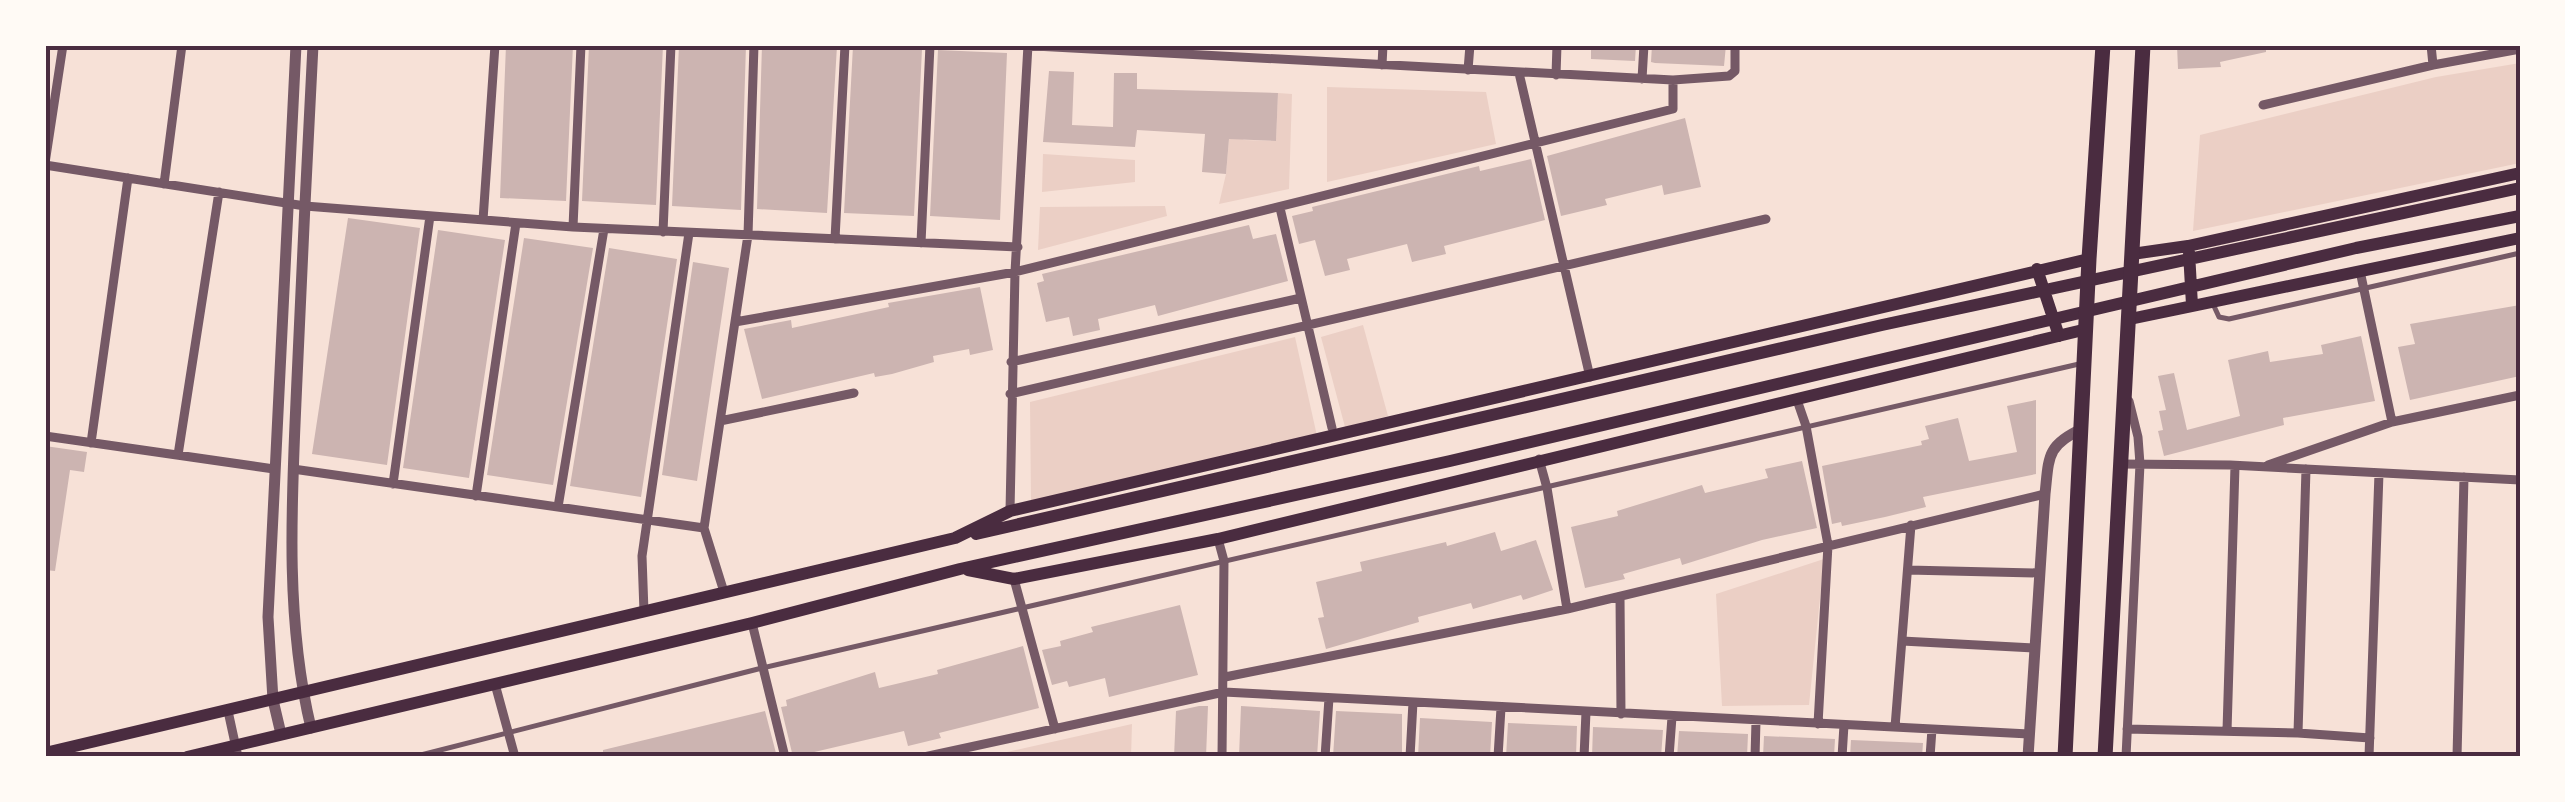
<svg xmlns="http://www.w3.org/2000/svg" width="2565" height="802" viewBox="0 0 2565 802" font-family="Ubuntu,sans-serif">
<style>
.green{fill:#ebcfc5}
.building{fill:#ccb4b1}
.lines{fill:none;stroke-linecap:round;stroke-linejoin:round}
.service{stroke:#755966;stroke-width:5}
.minor{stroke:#755966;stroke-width:9}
.tertiary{stroke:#755966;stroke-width:11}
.secondary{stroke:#4a2c40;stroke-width:12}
.primary{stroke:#4a2c40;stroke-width:15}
.neatline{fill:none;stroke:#4a2c40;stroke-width:4}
</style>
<rect width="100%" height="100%" fill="#f7e1d7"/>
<path class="green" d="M2520,63V163L2193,231L2200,135L2436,77Z
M1327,87L1486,92L1496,144L1327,182Z
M1278,93L1292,94L1289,189L1219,204L1226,174L1230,128L1244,140L1276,141Z
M1043,154L1135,160V182L1042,192Z
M1165,206L1167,216L1038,250L1040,207Z
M1363,325L1388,416L1345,427L1321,337Z
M1295,337L1317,436L1031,501L1030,402Z
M1824,559L1809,705L1722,706L1716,594Z
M1132,724L1131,757H985Z"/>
<path class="building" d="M506,45H573L566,201L500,198Z
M589,45H663L656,205L582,201Z
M679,45H746L741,210L672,206Z
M762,45L837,46L827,213L757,209Z
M1591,45H1636L1635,61L1591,59Z
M1652,45H1726L1724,66L1655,63L1651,62Z
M2177,45H2266V52L2220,62L2221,67L2178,69Z
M853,46L922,49L914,216L844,213Z
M938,50L1007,53L1000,220L930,216Z
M1049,71L1074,72L1072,125L1113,127L1114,73H1137V89L1278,93L1276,141L1229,139L1226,174L1202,172L1205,134L1137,130L1135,147L1043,142Z
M1685,118L1701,187L1664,195L1662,185L1605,199L1607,205L1561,216L1547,156Z
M1531,159L1545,220L1444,246L1446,254L1412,262L1407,244L1347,259L1350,270L1325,276L1315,240L1299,244L1292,216L1313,211L1312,207L1479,166L1480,171Z
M348,218L420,228L387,465L312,454Z
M1249,225L1253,239L1276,234L1288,281L1158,316L1155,305L1098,319L1100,330L1073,336L1069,317L1046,322L1037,283L1044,281L1042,274Z
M438,230L505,240L469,478L403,468Z
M524,238L593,248L553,485L487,475Z
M609,248L677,259L641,497L570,486Z
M693,262L729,268L697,481L662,475Z
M980,287L993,350L970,355L969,349L933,356L934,362L892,374L875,377L874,373L762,399L744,329L791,320L792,328L889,307L888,303Z
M2520,305V376L2410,400L2398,347L2415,344L2410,324Z
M2361,336L2375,401L2283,418L2284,425L2164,456L2158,431L2163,430L2159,411L2166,410L2158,376L2174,373L2187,430L2240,416L2228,360L2268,351L2270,362L2323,354L2321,345Z
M2036,400V474L1923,497L1926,507L1885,517L1842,526L1841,522L1832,524L1822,466L1922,445L1921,441L1929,439L1925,426L1958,418L1969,461L2017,452L2007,406Z
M45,446L87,452L84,472L70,470L55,571L45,570Z
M1802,461L1817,528L1762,540L1682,565L1680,558L1623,574L1625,579L1585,588L1571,527L1618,516L1617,511L1702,485L1705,493L1768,478L1765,469Z
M1495,532L1501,551L1536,540L1553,590L1523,600L1521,595L1473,609L1471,603L1418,617L1419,622L1326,649L1318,618L1324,617L1316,582L1362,571L1360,562L1446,542L1447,546Z
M1180,605L1198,675L1109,697L1105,678L1069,687L1067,681L1052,685L1042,650L1061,646L1060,641L1093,632L1091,627Z
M1023,646L1039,708L939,733L941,738L908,746L904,731L793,757L781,707L787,706L786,700L875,672L879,688L938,674L937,670Z
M1199,706H1208L1206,757H1174L1176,711Z
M1241,706L1320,711L1317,757H1239Z
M765,711L777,757H603V750Z
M1336,711L1402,714V757H1333Z
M1420,718L1492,722L1490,757H1418Z
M1508,723L1577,726L1576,757H1506Z
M1593,727L1663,730L1661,757H1592Z
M1679,731L1748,734L1747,757H1677Z
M1764,736L1835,739L1834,757H1763Z
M1851,740L1923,743L1922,757H1850Z"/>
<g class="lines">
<path class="service" d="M2213,304L2219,317L2229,319L2520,253
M413,757L762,668L2079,364"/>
<path class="minor" d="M1015,45L1673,80L1729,76L1735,71V45
M2431,45L2433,65
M1382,65L1383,45
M1468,70L1470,45
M1519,73L1590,377
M1556,75L1557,45
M1642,79L1644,45
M2263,105L2433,65L2520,49
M45,163L63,45
M45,165L305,206L573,227L1018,247
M164,184L182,45
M1280,208L1332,428
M483,220L495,45
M573,227L581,45
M663,232L671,45
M835,239L845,45
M921,243L930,45
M2360,271L2392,422
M735,322L1015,272L1673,109V80
M1011,362L1301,298
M1010,394L1766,219
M1797,400L1806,426L1828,545L1818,724
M720,421L854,393
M45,436L274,469
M91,443L128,178
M178,455L219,192
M1539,459L1547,488L1567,609
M2120,464L2230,465L2520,480
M2268,465L2392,422L2520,395
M293,469L704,528L724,592
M393,484L430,216
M476,496L516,223
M558,507L604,229
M1010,511L1015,272L1028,45
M704,528L748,235L754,45
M1218,539L1224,561L1222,757
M1908,570L2039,573
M1014,579L1055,729
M1620,597L1621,714
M644,612L642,556L689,233
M752,623L785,757
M1902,641L2034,648
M1225,677L1567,609L2045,494
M495,684L515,757
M228,711L238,757
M1895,727L1911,525
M2127,729L2298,733L2370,738
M2227,731L2235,466
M2298,733L2306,469
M924,757L1224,692L2029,734
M1325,757L1329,698
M1410,757L1413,702
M1498,757L1501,708
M1584,757L1586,712
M1669,757L1672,717
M1755,757L1756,721
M1842,757L1844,725
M1930,757L1932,729
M2126,757L2140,464L2138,437L2129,401
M2369,757L2379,473
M2457,757L2464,477"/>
<path class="tertiary" d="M311,728C284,616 292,494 297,379C302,268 307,156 313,45
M281,734L273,700L268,617L296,45
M2028,757L2045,494C2049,458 2046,445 2082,429"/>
<path class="secondary" d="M2189,252L2192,305
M2132,254L2188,246L2520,173
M2037,269L2059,336
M2130,319L2520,238
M976,534L1882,325L2520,188
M968,570L1014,579L1218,539L2087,329
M45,753L955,538L1010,511L2089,259
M187,757L752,623L960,569L1450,461L2356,248L2520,216"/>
<path class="primary" d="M2065,757L2089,259L2103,45
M2105,757L2143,45"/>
</g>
<rect width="2565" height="802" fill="none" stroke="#fffaf5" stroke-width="95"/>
<rect x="48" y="48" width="2470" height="706" class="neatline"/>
</svg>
